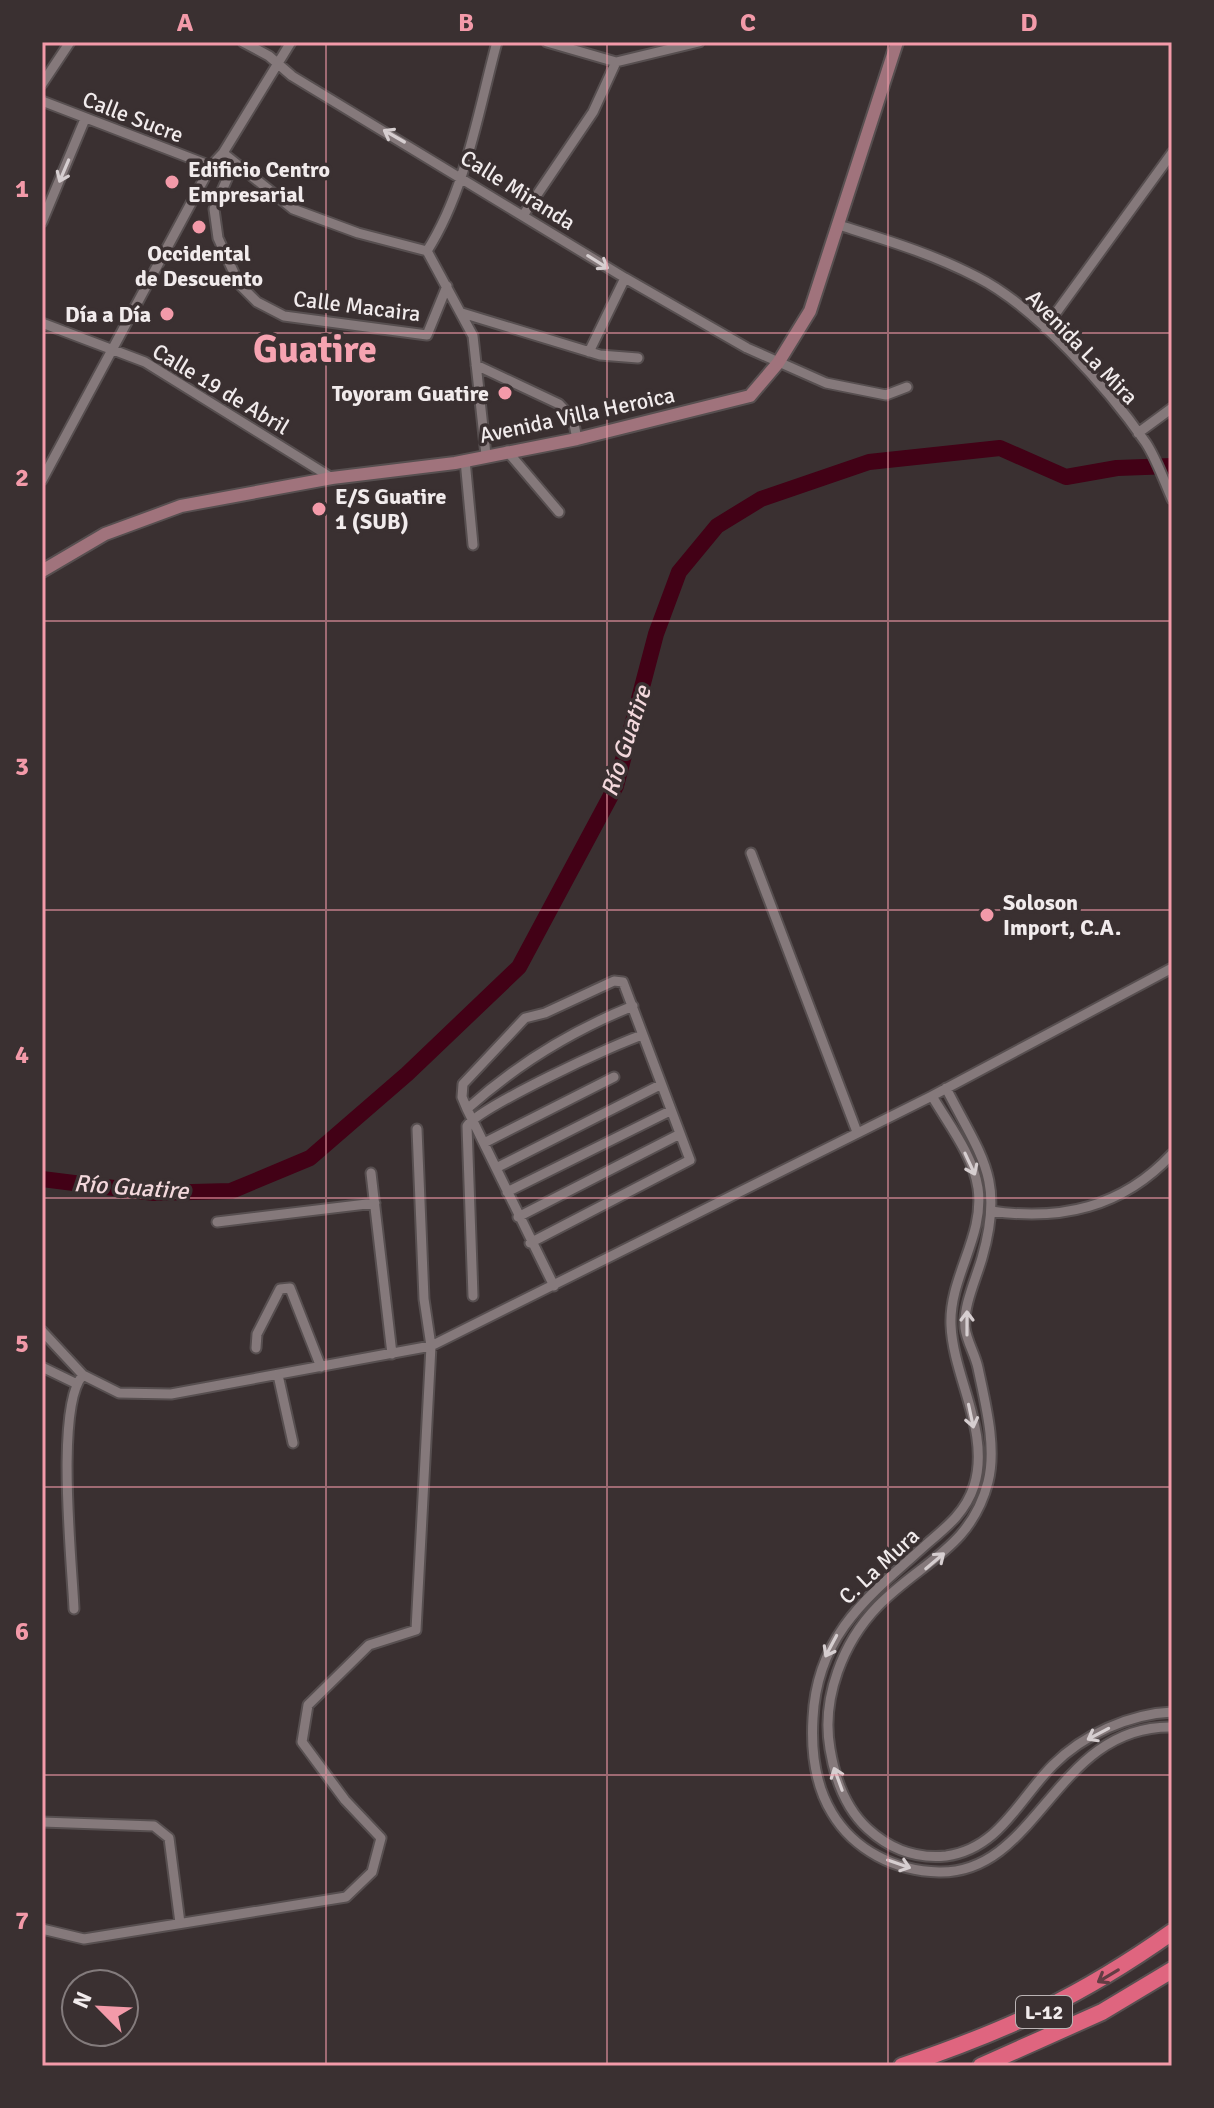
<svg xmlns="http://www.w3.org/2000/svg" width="1214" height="2108" viewBox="0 0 1214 2108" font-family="Signika,sans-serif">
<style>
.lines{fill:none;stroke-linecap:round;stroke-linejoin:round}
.river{stroke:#420116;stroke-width:16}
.street-casing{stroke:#574f50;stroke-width:13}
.secondary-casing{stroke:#574f50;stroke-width:16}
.highway-casing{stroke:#574f50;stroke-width:20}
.street{stroke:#85797b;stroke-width:9}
.secondary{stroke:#a0737c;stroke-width:12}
.highway{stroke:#df657f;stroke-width:16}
.oneway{stroke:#d6ced0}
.oneway2{stroke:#633d44}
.grid{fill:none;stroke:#f39aa9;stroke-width:2;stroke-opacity:0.55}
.poi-dot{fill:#f39aa9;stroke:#3a3031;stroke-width:3}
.labels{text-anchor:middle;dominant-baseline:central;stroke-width:7;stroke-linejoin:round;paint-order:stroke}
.shield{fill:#3a3031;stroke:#bab3b4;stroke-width:2}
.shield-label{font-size:20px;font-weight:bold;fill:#f1ebec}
.street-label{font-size:22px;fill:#f1ebec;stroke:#3a3031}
.poi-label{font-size:22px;font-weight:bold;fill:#f1ebec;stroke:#3a3031;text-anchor:start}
.water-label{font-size:24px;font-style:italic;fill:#f3d8dc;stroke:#3a3031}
.town-label{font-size:38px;font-weight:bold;fill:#f6a3b1;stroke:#3a3031}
.neatline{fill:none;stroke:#f39aa9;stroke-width:3}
.grid-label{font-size:26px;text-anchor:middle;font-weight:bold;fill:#f39aa9}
</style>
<rect width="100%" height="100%" fill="#3a3031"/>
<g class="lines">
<path class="river" d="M42,1179L154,1193L231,1191L310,1158L407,1074L519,967L616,786L656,634L679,572L717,526L761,499L869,462L1000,448L1066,477L1117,468L1172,466"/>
<g class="street-casing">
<path id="street" d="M243,42L269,56L292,76L625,278L747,348L826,383L886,395L907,387
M547,42L616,62L699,42
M42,84L70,42
M42,101L211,166
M223,153L227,179L214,209L218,238L239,284L257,302L284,316L427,335L447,286
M223,153L293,209L358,233L427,251
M524,214L593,112L616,62
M42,222L85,119
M839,225C886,240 933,254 977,277C1036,307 1108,388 1146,443C1157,460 1164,481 1172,499
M427,251C466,190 478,112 497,42
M427,251L473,336L486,455
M462,313L600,355L638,358
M42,323L145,362L332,478
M1045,328L1172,153
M589,352L625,278
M476,365L559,404L573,419L577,439
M1138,433L1172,408
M507,451L559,512
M465,460L473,545
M42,480L211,166L223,153L291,42
M751,853L857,1132
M946,1088C981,1157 1005,1178 982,1258C976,1279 963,1306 965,1328C967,1342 975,1354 978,1368C985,1402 997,1447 988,1482C971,1548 921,1562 878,1606C843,1642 821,1698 830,1749C835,1779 846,1809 868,1829C890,1849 916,1859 946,1856C999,1849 1019,1799 1053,1765C1083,1735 1129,1714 1172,1712
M932,1096C949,1125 973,1155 978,1188C985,1236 949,1277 951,1325C953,1377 991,1433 974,1486C966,1511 948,1526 929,1542C870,1595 817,1633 813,1718C811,1751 815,1785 832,1813C854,1850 895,1871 939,1872C1039,1874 1055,1725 1172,1727
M467,1109C517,1064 571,1031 633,1006
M484,1143L614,1077
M498,1167L660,1085
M371,1173L392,1354
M507,1192L670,1111
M991,1211C1060,1221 1122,1208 1172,1154
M518,1217L680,1134
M217,1222L375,1203
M530,1243L690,1160L623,982L614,981L545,1013L525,1018L463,1084L462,1097L467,1109L554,1286
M473,1296L467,1126C480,1107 616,1043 643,1035
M42,1331L83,1375L119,1393L171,1394L431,1346L932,1096L1172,968
M256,1348L257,1334L280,1289L290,1288L321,1367
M42,1367L75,1383
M278,1375L293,1443
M74,1609C72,1563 55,1405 83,1375
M42,1822L154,1826L169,1838L180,1923
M42,1929L84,1939L346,1897L372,1872L381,1838L345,1800L302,1742L308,1705L369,1645L416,1630L431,1346L424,1299L417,1129"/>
</g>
<g class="secondary-casing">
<path id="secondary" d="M42,571L105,534L181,506L332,478L455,463L577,439L750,396L778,363L810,311L897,42"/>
</g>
<g class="highway-casing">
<path id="highway" d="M902,2066C1008,2030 1080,1997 1172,1932
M981,2066L1102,2012L1172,1970"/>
</g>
<use href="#street" class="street"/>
<use href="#secondary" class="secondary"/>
<use href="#highway" class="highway"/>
</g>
<defs><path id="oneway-shaft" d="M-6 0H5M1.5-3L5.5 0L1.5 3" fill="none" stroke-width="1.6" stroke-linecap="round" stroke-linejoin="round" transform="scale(2)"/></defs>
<g class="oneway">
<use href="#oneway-shaft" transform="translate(394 136) rotate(-150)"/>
<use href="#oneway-shaft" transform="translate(64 171) rotate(113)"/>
<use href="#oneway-shaft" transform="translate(598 262) rotate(32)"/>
<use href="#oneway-shaft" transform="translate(970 1164) rotate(65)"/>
<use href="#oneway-shaft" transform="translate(967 1323) rotate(-90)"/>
<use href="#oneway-shaft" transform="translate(971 1416) rotate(78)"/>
<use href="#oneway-shaft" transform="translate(935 1561) rotate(-40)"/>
<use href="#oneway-shaft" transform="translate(831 1646) rotate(118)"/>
<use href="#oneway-shaft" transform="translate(1098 1734) rotate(152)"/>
<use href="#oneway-shaft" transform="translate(838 1779) rotate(-110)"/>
<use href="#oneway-shaft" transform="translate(899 1864) rotate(19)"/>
</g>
<use class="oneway2" href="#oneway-shaft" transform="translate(1108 1976) rotate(149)"/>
<path class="grid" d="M326,42V2066M607,42V2066M888,42V2066M42,333H1172M42,621H1172M42,910H1172M42,1198H1172M42,1487H1172M42,1775H1172"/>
<g class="poi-dot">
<circle cx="172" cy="182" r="8"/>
<circle cx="199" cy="227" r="8"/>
<circle cx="167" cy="314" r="8"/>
<circle cx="505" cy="393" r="8"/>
<circle cx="319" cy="509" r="8"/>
<circle cx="987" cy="915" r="8"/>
</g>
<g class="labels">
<rect class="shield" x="1016" y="1996" width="56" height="32" rx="6"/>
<g class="shield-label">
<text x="1044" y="2012">L-12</text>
</g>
<g class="street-label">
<text transform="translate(133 117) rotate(21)">Calle Sucre</text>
<text transform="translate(518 190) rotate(32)">Calle Miranda</text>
<text transform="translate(357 306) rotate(7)">Calle Macaira</text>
<text transform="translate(1082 347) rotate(46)">Avenida La Mira</text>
<text transform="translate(221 389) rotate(31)">Calle 19 de Abril</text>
<text transform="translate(577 415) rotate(-12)">Avenida Villa Heroica</text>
<text transform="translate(879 1566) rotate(-43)">C. La Mura</text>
</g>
<g class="poi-label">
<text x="188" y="169">Edificio Centro<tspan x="188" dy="25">Empresarial</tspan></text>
<text x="199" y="253" text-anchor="middle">Occidental<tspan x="199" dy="25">de Descuento</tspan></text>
<text x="151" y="314" text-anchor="end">Día a Día</text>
<text x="489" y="393" text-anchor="end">Toyoram Guatire</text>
<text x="335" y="496">E/S Guatire<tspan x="335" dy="25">1 (SUB)</tspan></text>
<text x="1003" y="902">Soloson<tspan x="1003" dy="25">Import, C.A.</tspan></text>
</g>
<g class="water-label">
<text transform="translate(626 741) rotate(-72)">Río Guatire</text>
<text transform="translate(131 1187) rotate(4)">Río Guatire</text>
</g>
<g class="town-label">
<text x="315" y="349">Guatire</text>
</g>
</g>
<rect width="1214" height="2108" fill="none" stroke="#3a3031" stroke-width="88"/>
<g transform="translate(100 2008) rotate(294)"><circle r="38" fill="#3a3031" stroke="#837b7c" stroke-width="2"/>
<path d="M0-6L14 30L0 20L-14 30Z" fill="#f39aa9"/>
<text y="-12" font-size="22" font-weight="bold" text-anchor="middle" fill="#f1ebec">N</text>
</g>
<rect x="44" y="44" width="1126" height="2020" class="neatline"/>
<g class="grid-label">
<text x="185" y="31">A</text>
<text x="466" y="31">B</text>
<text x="748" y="31">C</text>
<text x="1029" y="31">D</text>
<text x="22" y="197">1</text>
<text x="22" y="486">2</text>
<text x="22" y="775">3</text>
<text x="22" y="1063">4</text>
<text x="22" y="1352">5</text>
<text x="22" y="1640">6</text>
<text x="22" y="1929">7</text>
</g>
</svg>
